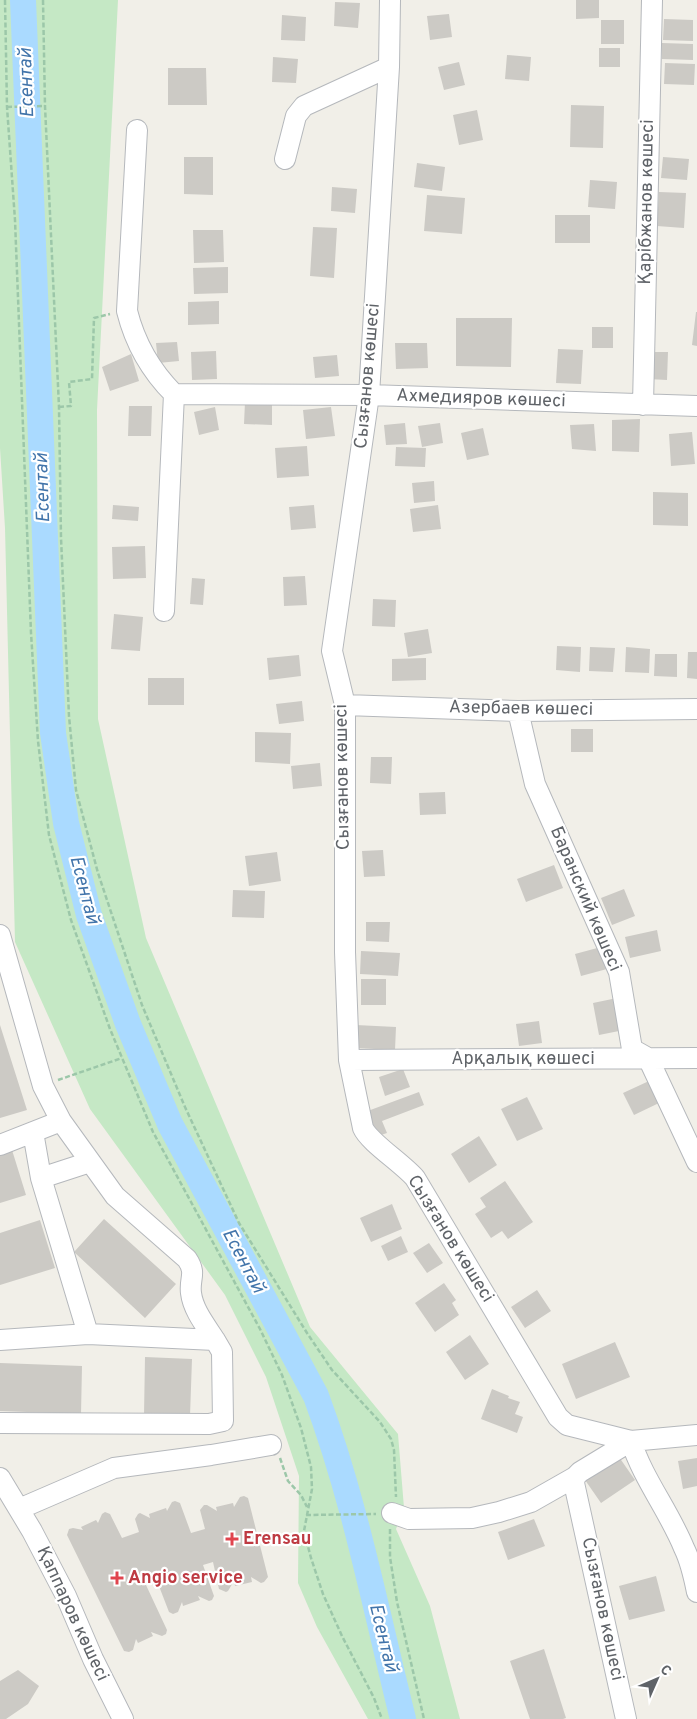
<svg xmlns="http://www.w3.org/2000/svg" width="697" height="1719" viewBox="0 0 697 1719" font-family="Overpass,sans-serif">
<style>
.green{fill:#c5e8c5}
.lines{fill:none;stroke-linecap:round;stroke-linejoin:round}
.river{stroke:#aadaff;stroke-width:26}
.building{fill:#cccac5}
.minor-casing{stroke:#b5b8bc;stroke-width:22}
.path{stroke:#9cc7a9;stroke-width:2.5;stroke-dasharray:5 2.5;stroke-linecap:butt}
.minor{stroke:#fff;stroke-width:20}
.health-dot{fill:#e0444e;stroke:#fff;stroke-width:2}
.labels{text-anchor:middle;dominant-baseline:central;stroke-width:4.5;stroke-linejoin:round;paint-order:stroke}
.street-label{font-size:18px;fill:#5f6368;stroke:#fff}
.health-label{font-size:18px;font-weight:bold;fill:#be3a42;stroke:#fff;text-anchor:start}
.water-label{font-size:19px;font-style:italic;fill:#4174aa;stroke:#fff}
</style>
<rect width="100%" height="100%" fill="#f1efe8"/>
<path class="green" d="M0,0H118L97,410L98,719L146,938L310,1327L398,1434L404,1508L396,1529L430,1606L460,1719H368L317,1627L298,1583L299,1476L266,1377L225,1295L90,1109L15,942L5,528L0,448Z"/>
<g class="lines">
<path class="river" d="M23,0L53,733L66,823L89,915L128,1024L170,1124L316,1396C355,1501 376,1611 403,1719"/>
</g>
<path class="building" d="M576,0H599V18L576,19Z
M335,2L360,3L358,28L334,26Z
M449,14L452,37L430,40L427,16Z
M282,15L306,17L305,41L281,40Z
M664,19L693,20V41L663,40Z
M601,20H624V44H601Z
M662,43L693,44V60L662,59Z
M599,48H620V67H599Z
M507,55L531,57L529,81L505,79Z
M273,57L298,59L296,83L272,82Z
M459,62L465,85L444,90L438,67Z
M665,63L695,64L694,85L664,84Z
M168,68H206L207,105H168Z
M571,105L604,106L603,148L570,147Z
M477,110L483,140L459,145L453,115Z
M184,157H213V195L184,194Z
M663,157L689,159L687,180L661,178Z
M417,163L445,167L442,191L414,187Z
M590,180L617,182L615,209L588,207Z
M332,187L357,189L355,213L331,211Z
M659,192L686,193L684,228L657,226Z
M427,195L465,198L462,234L424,231Z
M555,215H590V243H555Z
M313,227L337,228L334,278L310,276Z
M193,230H223L224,262L194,263Z
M228,267V293L194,294L193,268Z
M219,301V324L188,325V302Z
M696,312H697V346L692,345Z
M456,318H512L511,367L456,366Z
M592,327H613V348H592Z
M177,342L179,361L158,363L156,343Z
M395,343H427L428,368L396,369Z
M558,349L583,350L581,384L556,383Z
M216,351L217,379L192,380L191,352Z
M649,352H668L667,380L648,379Z
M131,354L139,381L110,391L102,367Z
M337,355L339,376L315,378L313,357Z
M245,402L272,403V425L244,424Z
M129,406H152L151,436H128Z
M215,407L219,430L199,435L194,412Z
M331,407L335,436L306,439L303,410Z
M640,419L639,452L612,451V420Z
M405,423L407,444L386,445L384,425Z
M440,423L443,443L422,447L418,426Z
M594,424L596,451L572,449L570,425Z
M483,428L489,455L467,460L461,433Z
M692,432L695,464L671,466L669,434Z
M307,446L309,476L277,478L275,448Z
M396,447L426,448L425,467L395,466Z
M434,481L435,501L414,503L412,483Z
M653,492L688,493V526L653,525Z
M113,505L139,507L138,521L112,519Z
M314,505L316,528L291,530L289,507Z
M438,505L441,529L413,532L410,509Z
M145,546L146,578L113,579L112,547Z
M305,576L307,605L284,606L283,577Z
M192,578L205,579L203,605L190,604Z
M373,599L396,600L395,627L372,626Z
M114,614L143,617L140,651L111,649Z
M428,629L432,653L408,657L404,633Z
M557,646L581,647L580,672L556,670Z
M590,647L615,648L613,672L589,671Z
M626,647L650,649L649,673L625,672Z
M688,652H697V679L687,678Z
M655,654H677V677L654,676Z
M299,655L301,676L269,680L267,658Z
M426,658V680L392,681V659Z
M148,678H184V705H148Z
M302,701L304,721L279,724L276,704Z
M571,729H593V752H571Z
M255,732L291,733L290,764L255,762Z
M371,757H392L391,784L370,783Z
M320,763L322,786L293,789L291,766Z
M445,792L446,814L420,815L419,793Z
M383,850L385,876L364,877L362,851Z
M277,852L281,881L249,886L245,856Z
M554,865L563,888L526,902L517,879Z
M624,889L635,916L612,925L601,898Z
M233,890L265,891L264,918L232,917Z
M366,922H390L389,942L366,941Z
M657,930L661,951L630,958L625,937Z
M601,947L607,969L581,976L575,954Z
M361,951L400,953L398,976L360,974Z
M361,979H386V1005H361Z
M617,998L624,1030L599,1035L593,1003Z
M539,1021L542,1043L519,1046L516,1024Z
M0,1025L27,1110L0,1118Z
M356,1025L396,1027L395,1050L355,1048Z
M403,1069L410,1087L385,1096L379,1077Z
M649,1081L659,1103L634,1115L623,1093Z
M419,1092L424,1105L382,1121L387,1133L375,1137L365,1112Z
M527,1097L543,1129L517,1141L501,1109Z
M479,1136L497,1165L469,1183L451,1154Z
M12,1150L26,1195L0,1203V1154Z
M505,1181L533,1222L508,1239L502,1231L491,1238L475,1214L486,1207L480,1198Z
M392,1204L402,1229L371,1242L360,1218Z
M104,1219L176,1284L145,1318L74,1252Z
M40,1220L55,1268L0,1285V1233Z
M401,1236L408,1252L388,1261L381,1246Z
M429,1243L443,1263L427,1273L413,1253Z
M444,1283L456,1300L452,1303L459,1315L435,1332L415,1303Z
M537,1290L551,1311L525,1328L511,1307Z
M470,1335L489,1364L465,1380L446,1352Z
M615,1342L630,1377L576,1399L562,1364Z
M145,1357L192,1359L190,1416L144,1415Z
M0,1363L82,1366L81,1414L0,1411Z
M492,1389L509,1396L508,1398L520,1402L515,1414L523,1417L517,1433L481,1419Z
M619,1457L635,1480L601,1503L585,1480Z
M697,1458V1486L683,1489L678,1461Z
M244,1496L248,1498L268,1577L264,1582L261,1583L251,1577L252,1582L235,1586L234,1581L228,1591L226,1592L219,1589L213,1562L203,1565L214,1596L212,1600L209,1601L198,1596L200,1600L183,1606L182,1602L178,1612L173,1614L169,1612L157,1581L146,1585L167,1630L166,1634L162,1636L151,1632L153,1636L138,1643L136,1639L133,1650L129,1652L124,1651L67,1535L69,1529L73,1528L83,1530L81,1527L96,1520L98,1523L102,1514L105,1512L110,1514L122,1538L139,1532L135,1519L138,1514L140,1513L150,1518L149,1514L166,1508L167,1511L172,1502L175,1501L180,1503L191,1533L205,1529L200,1510L204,1505H207L217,1511L216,1507L233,1503L234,1507L240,1497Z
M534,1519L545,1546L508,1560L498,1532Z
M656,1576L665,1611L629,1620L619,1586Z
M544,1649L566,1718L563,1719H530L510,1661Z
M18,1670L39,1686L28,1704L6,1719H0V1681Z"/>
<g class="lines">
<g class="minor-casing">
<path id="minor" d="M390,0L389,67L369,395L332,651L345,705V952L349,1060L363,1128C369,1142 402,1163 415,1178L558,1417L567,1425L631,1441L697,1435
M137,130L127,311C135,343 151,371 174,394L164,611
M285,159L296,116L304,106L389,67
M174,394L369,395L697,406
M643,405L652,0
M345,705L518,711L697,709
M518,711L535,784L619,972L632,1049L648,1058L697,1162
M0,935L43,1086L61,1121L115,1196L187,1259C197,1274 189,1278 191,1293C193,1310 206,1326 215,1340
M349,1060L697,1058
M33,1132L41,1178L88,1334
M0,1145L61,1121
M41,1178L90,1162
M0,1340L88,1334L215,1340L222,1352L223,1421L209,1424L0,1423
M631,1441C643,1479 669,1511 684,1548C691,1562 694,1577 697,1592
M0,1478L32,1531L66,1596L93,1659L123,1719
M19,1509L114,1468L211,1455L271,1445
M392,1513L409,1519L472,1518L499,1512L531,1502L575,1477
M626,1719L574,1483L575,1477L580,1472L631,1441"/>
</g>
<path class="path" d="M5,0L7,107L15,220L31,633L38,741L49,835L71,920L110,1029L153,1132L260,1329L282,1375L301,1428L311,1467L312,1489L304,1531L311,1558L323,1594L342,1636L374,1698L382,1719
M43,0L45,106L59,407L61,538L69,716L76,790L98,873L142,1005L185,1107L239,1223L307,1333L332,1370L380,1422L391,1439L394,1450L396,1497
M7,107L45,106
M59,407L71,406L69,382L92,379L94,318L110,314
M58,1080L122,1058
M280,1458L288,1481L301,1495L307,1507
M306,1515L376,1514
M390,1529V1557L397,1602L424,1719"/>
<use href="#minor" class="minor"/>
</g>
<g class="health-dot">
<path d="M229.5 1531.5h5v5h5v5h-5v5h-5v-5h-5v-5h5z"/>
<path d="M114.5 1570.5h5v5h5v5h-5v5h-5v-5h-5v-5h5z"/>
</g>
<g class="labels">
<g class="street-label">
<text transform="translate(647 202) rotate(-89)">Қарібжанов көшесі</text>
<text transform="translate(368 376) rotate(-85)">Сызғанов көшесі</text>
<text transform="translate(481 399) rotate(2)">Ахмедияров көшесі</text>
<text transform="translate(521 709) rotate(1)">Азербаев көшесі</text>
<text transform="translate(343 777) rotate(-91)">Сызғанов көшесі</text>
<text transform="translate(585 899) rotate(67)">Баранский көшесі</text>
<text x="523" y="1059">Арқалық көшесі</text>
<text transform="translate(450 1239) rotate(58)">Сызғанов көшесі</text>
<text transform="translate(602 1609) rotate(78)">Сызғанов көшесі</text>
<text transform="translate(72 1614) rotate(65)">Қаппаров көшесі</text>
</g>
<g class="health-label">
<text x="243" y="1539">Erensau</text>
<text x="128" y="1578">Angio service</text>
</g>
<g class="water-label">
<text transform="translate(27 83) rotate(-92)">Есентай</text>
<text transform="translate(43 488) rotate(-92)">Есентай</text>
<text transform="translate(84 890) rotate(75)">Есентай</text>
<text transform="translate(243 1261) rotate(62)">Есентай</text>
<text transform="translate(383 1638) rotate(76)">Есентай</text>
</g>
</g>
<g transform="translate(657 1679) rotate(45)" stroke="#ffffff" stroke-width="4" paint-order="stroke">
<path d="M0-4L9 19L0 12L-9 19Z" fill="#5f6368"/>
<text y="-8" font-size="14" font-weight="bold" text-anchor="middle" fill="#5f6368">С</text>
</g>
</svg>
